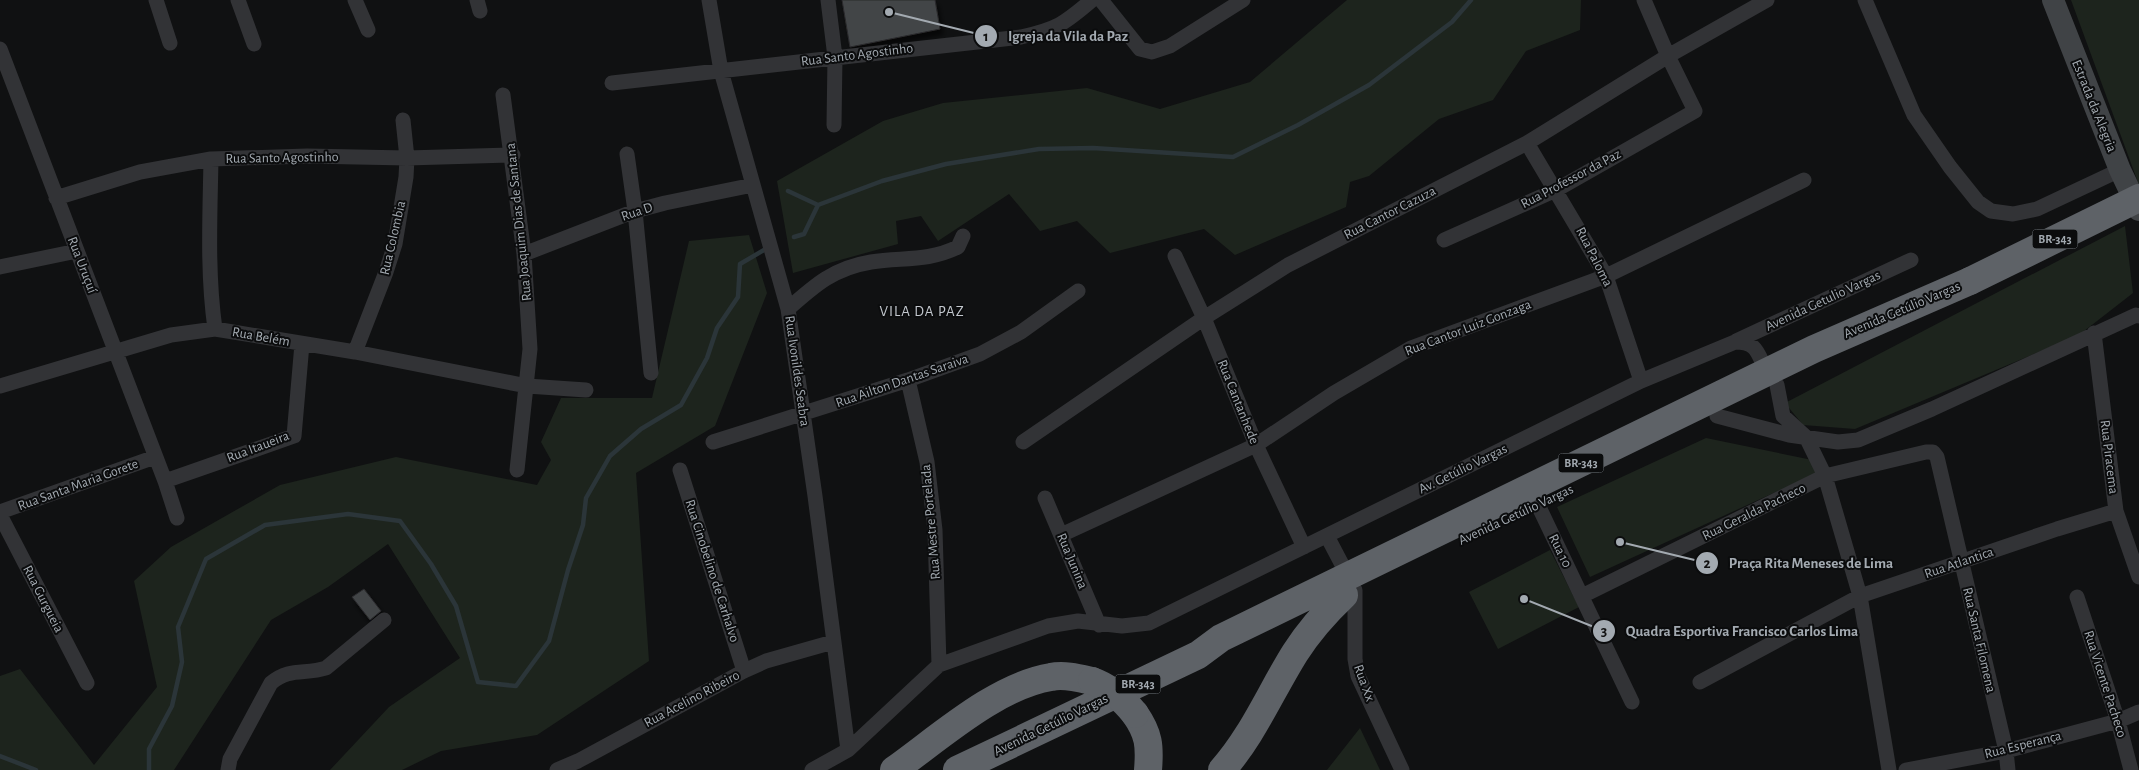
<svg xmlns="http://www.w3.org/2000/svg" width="2139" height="770" viewBox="0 0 2139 770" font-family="'Alegreya Sans',sans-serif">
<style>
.green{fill:#1d241d}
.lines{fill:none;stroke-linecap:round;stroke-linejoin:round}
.stream{stroke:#2b3539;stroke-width:4.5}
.building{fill:#424447;stroke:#2b2b2d;filter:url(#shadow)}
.street{stroke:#323336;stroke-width:15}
.secondary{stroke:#404346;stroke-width:22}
.highway{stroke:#5e6267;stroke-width:28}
.highway-bridge{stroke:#5e6267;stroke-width:28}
.labels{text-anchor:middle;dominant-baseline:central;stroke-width:4;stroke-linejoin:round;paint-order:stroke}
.shield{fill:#0b0c0d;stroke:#757b80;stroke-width:1}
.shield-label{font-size:12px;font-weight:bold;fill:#a3aab1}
.street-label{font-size:14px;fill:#a3aab1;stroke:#0b0c0d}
.neighbourhood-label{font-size:15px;letter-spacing:1px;fill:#c3c8ce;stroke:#0b0c0d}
.leader{fill:none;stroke:#a3aab1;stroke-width:2}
.callout-dot{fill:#a3aab1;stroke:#0b0c0d;stroke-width:2}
.mark-label{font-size:15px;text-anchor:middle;font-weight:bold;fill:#111}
.callout-label{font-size:15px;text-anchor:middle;font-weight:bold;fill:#a3aab1;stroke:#0b0c0d;stroke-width:4;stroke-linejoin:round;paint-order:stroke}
</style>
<defs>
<filter id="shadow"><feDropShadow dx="3" dy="5.5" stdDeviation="2.5" flood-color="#0009"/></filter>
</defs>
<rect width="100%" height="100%" fill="#101112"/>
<path class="green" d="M1347,0H1581L1580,30L1526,51L1493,100L1439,119L1369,176L1350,182L1346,207L1235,255L1204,229L1110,253L1077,221L1040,231L1009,194L938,241L921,216L896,221L898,244L793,273L777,181L883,121L943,103L1087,88L1160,109L1250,82Z
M2071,0H2139V185Z
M2125,226L2133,293L2079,335L1855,429L1803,425L1785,403Z
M749,235L767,293L715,426L636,473L649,661L537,735L441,751L402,770H330L389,707L460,658L388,544L328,587L271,620L174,770H0V676L20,669L94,765L157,687L134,581L171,547L280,485L396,457L537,485L551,460L541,442L561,398H652L689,241Z
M1706,438L1822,462L1815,474L1590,577L1557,507Z
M1550,550L1579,607L1498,649L1469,592Z
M1360,728L1380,770H1327Z"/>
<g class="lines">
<path class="stream" d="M788,191L818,205L882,181L946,164L1039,149L1093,148L1233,157L1298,125L1369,85L1452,22L1471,0
M794,237L804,234L818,205
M0,756L36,770
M149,770V749L172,706L182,662L178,627L206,559L265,525L348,514L400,521L431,564L456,606L478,682L516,686L549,641L568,570L583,525L586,498L610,456L641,429L681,405L707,358L717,328L738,297L740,264L764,250"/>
</g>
<path class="building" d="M842,0H935L940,29L850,47Z
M364,589L381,611L370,620L352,597Z"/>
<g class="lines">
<path class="street" d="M156,0L170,43
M238,0L254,44
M355,0L368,30
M477,0L480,11
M709,0L721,71L788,309L815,496L848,750
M828,0L835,57L834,125
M1101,0L1140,49L1152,52L1170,46L1243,0
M1865,0L1914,115L1950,167L1978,202L1991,211L2013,214L2037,209L2120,170
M0,49L165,481L177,518
M612,83L1021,37C1057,29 1064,24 1092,0
M503,95L524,254L530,349L517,470
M1527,143L1606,276L1641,381
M627,154L635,211L651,373
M211,159C210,216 207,272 215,329
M56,198L140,172L211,159L307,156L407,158L513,155
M1444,240L1556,190L1695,111L1668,56L1644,0
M524,254L635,211L665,203L753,185
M1175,256L1204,318L1256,445L1304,547
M0,267L77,251
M788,309C815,285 834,268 871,262C903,257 927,262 958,247L963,236
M2094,333L2116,511L2139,577
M1736,341L1911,260
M355,352L386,272L395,244L406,177L407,158L403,120
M908,380L927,462L935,530L939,665
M1777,385L1783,416L1806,437L1825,476L1860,596L1889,770
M0,386L171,335L215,329L355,352L527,386L586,390
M1717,416L1789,435L1838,442L1858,440L1932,409L2136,315L2139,316
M713,442L908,380L980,354L1021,332L1078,291
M1023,442L1204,318L1288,265L1527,143L1668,56L1767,0
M680,470L744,671
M165,481L294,436L302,344
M1045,498L1099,625
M1538,505L1632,702
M0,512L155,457
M0,515L87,683
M1061,535L1256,445L1334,393L1411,348L1606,276L1804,180
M1327,536L1348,576
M1355,590V659L1358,676L1402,770
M1582,596L1825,476L1926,452H1933L1937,457L2006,751L2008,770
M2077,597L2118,721L2131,770
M1700,682L1860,596L2057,529L2116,511
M228,770L230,759L271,683C290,667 305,675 326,668L384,620
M557,770L578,761L744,671L766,661L833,642
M812,770L848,750L939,665L1048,626L1078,621L1122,626L1149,623L1641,381L1735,342C1758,342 1757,353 1767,372
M1906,770L2006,751L2118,721L2139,712"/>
<path class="secondary" d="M2053,0L2120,170L2139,210"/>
<path class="highway" d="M1135,714C1149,734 1150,746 1148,770
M894,770C939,738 996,686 1051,677C1064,674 1079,678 1092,681
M957,770L1198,655L1221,638L1814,349L1970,281
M1222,770C1253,735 1270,693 1295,653C1309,631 1325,613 1344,595"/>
<path class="highway-bridge" d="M1970,281L2139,198
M1092,681C1110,687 1123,699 1135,714"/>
</g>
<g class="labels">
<g class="shield">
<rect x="2032.5" y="229.5" width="45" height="19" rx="4"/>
<rect x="1558.5" y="453.5" width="45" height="19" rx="4"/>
<rect x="1115.5" y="674.5" width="45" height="19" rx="4"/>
</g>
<g class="shield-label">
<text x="2055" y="239">BR-343</text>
<text x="1581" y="463">BR-343</text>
<text x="1138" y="684">BR-343</text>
</g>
<g class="street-label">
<text transform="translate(857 55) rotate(-7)">Rua Santo Agostinho</text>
<text transform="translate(2094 106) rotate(68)">Estrada da Alegria</text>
<text transform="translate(282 158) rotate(-1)">Rua Santo Agostinho</text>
<text transform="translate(1571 179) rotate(-28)">Rua Professor da Paz</text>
<text transform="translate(637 212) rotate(-19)">Rua D</text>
<text transform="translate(1390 213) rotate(-27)">Rua Cantor Cazuza</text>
<text transform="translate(519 222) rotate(-96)">Rua Joaquim Dias de Santana</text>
<text transform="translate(393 238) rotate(-77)">Rua Colombia</text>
<text transform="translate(1594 257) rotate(63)">Rua Paloma</text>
<text transform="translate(82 265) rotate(69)">Rua Uruçuí</text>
<text transform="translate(1823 301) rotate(-25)">Avenida Getulio Vargas</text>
<text transform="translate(1902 310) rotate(-23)">Avenida Getúlio Vargas</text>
<text transform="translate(1468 328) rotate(-21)">Rua Cantor Luiz Gonzaga</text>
<text transform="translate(261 337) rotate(10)">Rua Belém</text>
<text transform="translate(797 371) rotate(82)">Rua Ivonildes Seabra</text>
<text transform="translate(902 381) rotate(-19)">Rua Ailton Dantas Saraiva</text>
<text transform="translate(1238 402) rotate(68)">Rua Cantanhede</text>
<text transform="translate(258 447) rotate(-21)">Rua Itaueira</text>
<text transform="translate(2109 457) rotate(83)">Rua Piracema</text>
<text transform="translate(1463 469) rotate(-26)">Av. Getúlio Vargas</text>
<text transform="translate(78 485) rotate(-20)">Rua Santa Maria Gorete</text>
<text transform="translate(1754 512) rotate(-26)">Rua Geralda Pacheco</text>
<text transform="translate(1516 515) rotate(-25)">Avenida Getúlio Vargas</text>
<text transform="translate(931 522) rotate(-95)">Rua Mestre Portelada</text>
<text transform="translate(1560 551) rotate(64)">Rua 10</text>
<text transform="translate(1072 561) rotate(67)">Rua Junina</text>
<text transform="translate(1959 563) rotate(-19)">Rua Atlantica</text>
<text transform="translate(712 571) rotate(72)">Rua Cinobelino de Carhalvo</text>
<text transform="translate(43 599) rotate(63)">Rua Gurgueia</text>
<text transform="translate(1979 640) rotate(77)">Rua Santa Filomena</text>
<text transform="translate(1364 683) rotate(70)">Rua Xx</text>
<text transform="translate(2105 684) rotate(72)">Rua Vicente Pacheco</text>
<text transform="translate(692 699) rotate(-28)">Rua Acelino Ribeiro</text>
<text transform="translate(1051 725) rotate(-26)">Avenida Getúlio Vargas</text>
<text transform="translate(2023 745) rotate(-14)">Rua Esperança</text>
</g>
<g class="neighbourhood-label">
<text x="922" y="311">VILA DA PAZ</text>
</g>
</g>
<path class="leader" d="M889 12L986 36M1620 542L1707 563M1524 599L1604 631"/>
<g class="callout-dot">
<circle cx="889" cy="12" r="5"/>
<circle cx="1620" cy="542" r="5"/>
<circle cx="1524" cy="599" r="5"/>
<circle cx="986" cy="36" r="12"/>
<circle cx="1707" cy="563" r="12"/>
<circle cx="1604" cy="631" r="12"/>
</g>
<g class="mark-label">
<text x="986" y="41">1</text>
<text x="1707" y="568">2</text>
<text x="1604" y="636">3</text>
</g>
<g class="callout-label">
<text x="1068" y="41">Igreja da Vila da Paz</text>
<text x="1811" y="568">Praça Rita Meneses de Lima</text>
<text x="1742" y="636">Quadra Esportiva Francisco Carlos Lima</text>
</g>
</svg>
